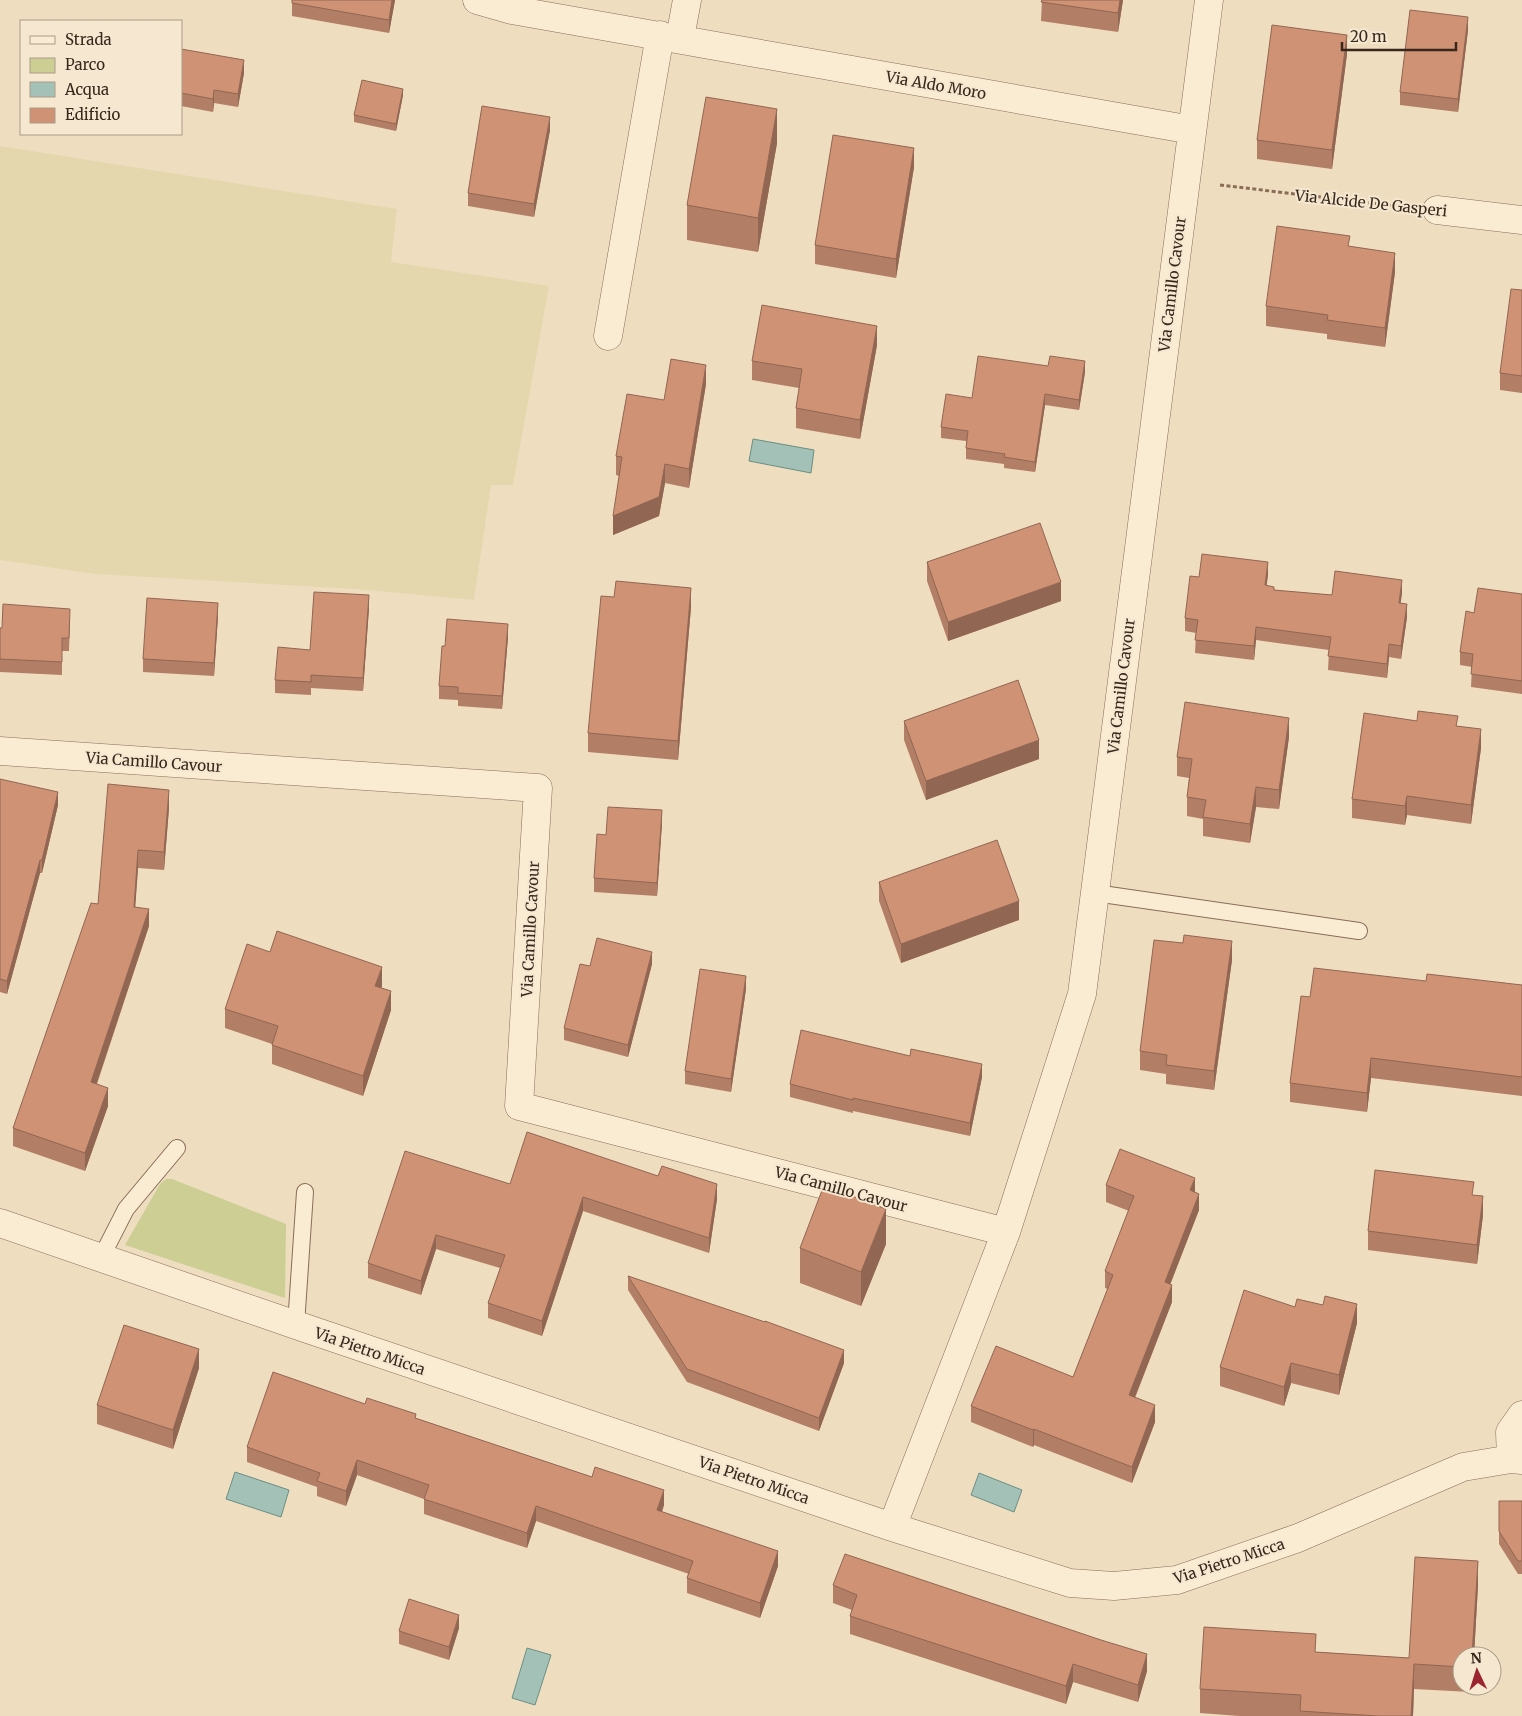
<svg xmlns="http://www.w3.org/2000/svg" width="1522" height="1716" viewBox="0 0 1522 1716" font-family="Merriweather,serif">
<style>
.farmland{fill:#e5d7ad}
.green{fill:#ccce94}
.water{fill:#a3c1b6;stroke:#6a8f83}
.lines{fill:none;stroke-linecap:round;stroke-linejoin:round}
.service-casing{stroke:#896d57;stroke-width:18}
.minor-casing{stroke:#896d57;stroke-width:29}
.path{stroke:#896d57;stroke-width:3;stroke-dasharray:4 2.5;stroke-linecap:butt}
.service{stroke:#faebd3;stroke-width:16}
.minor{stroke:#faebd3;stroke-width:28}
.wall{fill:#b27e65}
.shaded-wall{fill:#916652}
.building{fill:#cf9275;stroke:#916652}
.labels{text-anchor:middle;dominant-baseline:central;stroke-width:4;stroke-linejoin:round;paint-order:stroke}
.street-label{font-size:15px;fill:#38271c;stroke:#f6e8d0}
</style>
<rect width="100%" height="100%" fill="#efddc0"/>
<path class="farmland" d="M0,146L397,209L391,262L549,286L513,485H491L474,600L356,589L95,574L0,560Z"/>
<path class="green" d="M166,1179H172L286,1224L285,1298L125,1245L160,1184Z"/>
<path class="water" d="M753,439L814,450L811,473L749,461Z
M235,1472L289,1490L281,1517L226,1499Z
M979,1473L1022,1490L1014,1512L971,1495Z
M527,1648L551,1655L535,1705L512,1698Z"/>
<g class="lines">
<g class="service-casing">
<path id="service" d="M1095,893L1359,931
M101,1258L126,1209L177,1148
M296,1325L305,1192"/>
</g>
<g class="minor-casing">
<path id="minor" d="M477,0L512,10L1192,130
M680,38L687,0
M1437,210L1522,220
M608,336L660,35
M0,751L538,788L519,1106L1006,1232
M0,1223L296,1325L892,1527L1070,1583L1114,1586L1177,1580L1298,1538L1463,1467L1511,1459L1522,1460
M1511,1459L1510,1432L1522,1415
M892,1527L1006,1232L1082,994L1209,0"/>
</g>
<path class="path" d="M1220,185L1404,207"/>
<use href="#service" class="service"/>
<use href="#minor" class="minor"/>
</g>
<path class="wall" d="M292,0H395L389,33L292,16Z
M1042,0H1123L1118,32L1041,21Z
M1468,30L1458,112L1400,105V92Z
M181,49L244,73L238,107L214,103L213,112L181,106Z
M1347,54L1332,169L1257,159V140Z
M403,95L396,131L354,122V115Z
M550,130L534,217L468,206V193Z
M777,143L758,252L687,240V205Z
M914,167L896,278L815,264V245Z
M1350,246L1395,272L1385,347L1327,339V334L1266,326V306Z
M1522,290V393L1500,390V373Z
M877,345L860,439L796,428V408L799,388L752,380V361Z
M1085,372L1079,410L1045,405L1035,472L1004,468V464L966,459V441L941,438V427L972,398Z
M706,384L689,488L665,483L659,516L613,535L619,476L616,475V456L664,400Z
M927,562L1061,601L948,641L927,581Z
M1268,575L1266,586L1274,590L1332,595L1402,593L1400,603L1407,617L1401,659L1389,657L1387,678L1328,670L1329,650L1256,640L1254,660L1195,653L1196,633L1185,631V618L1199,577Z
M1522,594V694L1471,687L1472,667L1460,665V652L1474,613Z
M691,607L678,760L588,752V733Z
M369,608L363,691L311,688V695L275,693V680L310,650Z
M218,616L214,676L143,672V659Z
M70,622L69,651H62V675L0,672V628Z
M508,637L502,709L458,706V700L439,699V686L445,646Z
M904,721L1039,759L926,800L904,740Z
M1417,721L1458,726L1481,748L1471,824L1407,815L1405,825L1352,818V799Z
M1289,737L1279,809L1256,807L1250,843L1203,836V819L1187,816V797L1189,778L1177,776V757Z
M0,779L58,805L42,873H40L7,994L0,992Z
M169,808L164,870L138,868L135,907L149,926L97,1084L108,1106L85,1171L13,1146V1128L98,904Z
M662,823L657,896L594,892V878L606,835Z
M879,882L1019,920L901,963L879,901Z
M270,952L382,986L381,988L391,1010L363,1096L272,1064V1044L225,1028V1009Z
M1232,960L1214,1090L1166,1084V1074L1140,1070V1051Z
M652,964L628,1057L564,1040V1028L590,966Z
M1426,981L1522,985V1096L1371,1078L1367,1112L1290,1102V1083L1310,997Z
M746,989L731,1092L685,1084V1071Z
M910,1056L982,1077L970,1136L853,1111V1113L790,1097V1084Z
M510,1184L717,1199L709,1253L583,1211L542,1336L488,1318V1303L500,1268L436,1249L421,1295L368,1278V1263Z
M1106,1185L1195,1192L1199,1210L1170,1284L1172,1302L1135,1398L1155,1422L1132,1483L1034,1445L1033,1447L971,1422V1406L1073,1377L1108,1289L1105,1288V1271L1129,1211L1106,1202Z
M1483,1215L1477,1264L1368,1250V1231Z
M886,1244L861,1306L800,1283V1248Z
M628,1276L844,1363L819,1431L687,1382L628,1290Z
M1295,1307L1357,1323L1339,1395L1291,1383L1284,1406L1220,1386V1367Z
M199,1368L173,1449L97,1424V1405Z
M365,1404L416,1418L664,1505L662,1512L778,1566L760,1618L687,1593V1578L689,1574L536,1521L527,1548L424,1514V1499L357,1475L346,1506L317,1496V1487L247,1462V1447Z
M1499,1501H1522V1574H1518L1499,1544Z
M833,1585L1147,1671L1138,1702L1073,1682L1066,1704L850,1634V1616L852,1610L833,1603Z
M1478,1585L1474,1656H1462V1686H1472L1471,1692L1414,1689L1413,1716H1239L1200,1713V1689L1316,1652L1409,1658Z
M459,1628L449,1660L399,1644V1631Z"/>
<path class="shaded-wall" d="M392,0H395L389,33V20Z
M1120,0H1123L1118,32V13Z
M1468,17V30L1458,112V99Z
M1347,35V54L1332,169V150Z
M244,60V73L238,107V94Z
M403,89V95L396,131V124Z
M214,90V103L213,112V99Z
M777,109V143L758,252V218Z
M550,117V130L534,217V204Z
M914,148V167L896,278V259Z
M1395,253V272L1385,347V328Z
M877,326V345L860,439V420Z
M1085,361V372L1079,410V400Z
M706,365V384L689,488V469Z
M1045,394V405L1035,472V462Z
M665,464V483L659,516L613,535V516Z
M1268,562V575L1265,598V585Z
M1402,580V593L1399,616V603Z
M1061,582V601L948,641V622Z
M691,588V607L678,760V741Z
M369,595V608L363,691V678Z
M218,603V616L214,676V663Z
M1407,604V617L1401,659V646Z
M508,624V637L502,709V696Z
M1256,627V640L1254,660V646Z
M1389,644V657L1387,678V664Z
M1289,718V737L1279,809V790Z
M1481,729V748L1471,824V805Z
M1039,740V759L926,800V781Z
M1256,787V807L1250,843V824Z
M169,790V808L164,870V852Z
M58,792V805L42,873V860Z
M1407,796V815L1405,825V806Z
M662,810V823L657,896V883Z
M138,850V868L134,925V907Z
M40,860V873L7,994V981Z
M1019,901V920L901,963V944Z
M149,909V926L91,1100V1082Z
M1232,941V960L1214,1090V1071Z
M652,952V964L628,1057V1045Z
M382,967V986L375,1005V986Z
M746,976V989L731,1092V1079Z
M391,991V1010L363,1096V1076Z
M1371,1058V1078L1367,1112V1093Z
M982,1064V1077L970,1136V1123Z
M108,1088V1106L85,1171V1153Z
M1195,1178V1195L1190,1190Z
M717,1184V1199L709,1253V1238Z
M1199,1194V1210L1165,1298V1282Z
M1483,1196V1215L1477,1264V1245Z
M583,1197V1211L542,1336V1321Z
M886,1209V1244L861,1306V1272Z
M436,1235V1249L421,1295V1281Z
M1172,1285V1302L1129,1412V1395Z
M1357,1304V1323L1339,1395V1375Z
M199,1349V1368L173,1449V1430Z
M844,1350V1363L819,1431V1418Z
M1291,1363V1383L1284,1406V1387Z
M1155,1405V1422L1132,1483V1467Z
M1034,1429V1445L1033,1447V1430Z
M357,1460V1475L346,1506V1491Z
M664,1490V1505L657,1525V1510Z
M536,1506V1521L527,1548V1533Z
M778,1551V1566L760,1618V1603Z
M1478,1561V1585L1474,1656H1472Z
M459,1615V1628L449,1660V1647Z
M1147,1654V1671L1138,1702V1685Z
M1073,1664V1682L1066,1704V1686Z
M1414,1664V1689L1413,1716H1411Z"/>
<path class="building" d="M292,0H392L389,20L292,3Z
M1042,0H1120L1118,13L1041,2Z
M1410,10L1468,17L1458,99L1400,92Z
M1272,25L1347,35L1332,150L1257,140Z
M181,49L244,60L238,94L214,90L213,99L181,93Z
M362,80L403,89L396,124L354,115Z
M706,97L777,109L758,218L687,205Z
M482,106L550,117L534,204L468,193Z
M833,135L914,148L896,259L815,245Z
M1277,226L1350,236L1348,246L1395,253L1385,328L1327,320L1328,315L1266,306Z
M1511,289L1522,290V376L1500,373Z
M762,305L877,326L860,420L796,408L802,369L752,361Z
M978,356L1048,366L1050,356L1085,361L1079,400L1045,394L1035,462L1004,457L1005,454L966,448L968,431L941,427L946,394L972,398Z
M671,359L706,365L689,469L665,464L659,497L613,516L622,457L616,456L627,394L664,400Z
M1040,523L1061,582L948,622L927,562Z
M1202,554L1268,562L1265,585L1274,587V590L1332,595L1335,571L1402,580L1399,603L1407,604L1401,646L1389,644L1387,664L1328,656L1331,637L1256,627L1254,646L1195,640L1198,620L1185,618L1190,576L1199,577Z
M616,581L691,588L678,741L588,733L601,596L614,597Z
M1478,588L1522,594V681L1471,674L1473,654L1460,652L1466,611L1474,613Z
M314,592L369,595L363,678L311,675V682L275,680L278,647L310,650Z
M147,598L218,603L214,663L143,659Z
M3,604L70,609L69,638H62V662L0,659V628H2Z
M447,619L508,624L502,696L458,693V687L439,686L442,646H445Z
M1018,680L1039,740L926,781L904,721Z
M1185,702L1289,718L1279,790L1256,787L1250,824L1203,817L1206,800L1187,797L1192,759L1177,757Z
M1418,711L1458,716L1456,726L1481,729L1471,805L1407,796L1405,806L1352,799L1364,713L1417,721Z
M0,779L58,792L42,860H40L7,981L0,979Z
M108,784L169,790L164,852L138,850L134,907L149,909L91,1082L108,1088L85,1153L13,1128L91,903L98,904Z
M608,807L662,810L657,883L594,878L597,834L606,835Z
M997,840L1019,901L901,944L879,882Z
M277,931L382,967L375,986L391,991L363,1076L272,1045L278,1026L225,1009L247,944L270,952Z
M1184,935L1232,941L1214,1071L1166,1065L1167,1055L1140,1051L1154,940L1183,943Z
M597,938L652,952L628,1045L564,1028L580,964L590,966Z
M1314,968L1426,981L1427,974L1522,985V1077L1371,1058L1367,1093L1290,1083L1301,996L1310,997Z
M700,969L746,976L731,1079L685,1071Z
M801,1030L910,1056L911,1049L982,1064L970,1123L853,1098V1100L790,1084Z
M527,1132L658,1176L662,1166L717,1184L709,1238L583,1197L542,1321L488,1303L505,1255L436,1235L421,1281L368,1263L405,1151L510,1184Z
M1120,1149L1195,1178L1190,1190L1199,1194L1165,1282L1172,1285L1129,1395L1155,1405L1132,1467L1034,1429L1033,1430L971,1406L996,1346L1073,1377L1113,1275L1105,1271L1134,1196L1106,1185Z
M1375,1170L1474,1182L1472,1195L1483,1196L1477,1245L1368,1231Z
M824,1185L886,1209L861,1272L800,1248Z
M628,1276L765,1322V1321L844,1350L819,1418L687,1369Z
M1244,1290L1295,1307L1297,1299L1323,1305L1325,1296L1357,1304L1339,1375L1291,1363L1284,1387L1220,1367Z
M124,1325L199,1349L173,1430L97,1405Z
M273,1372L365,1404L367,1398L416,1414L415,1418L592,1477L595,1467L664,1490L657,1510L778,1551L760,1603L687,1578L693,1561L536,1506L527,1533L424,1499L429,1485L357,1460L346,1491L317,1481L320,1473L247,1447Z
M1499,1501H1522V1561H1518L1499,1531Z
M845,1554L1101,1640L1147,1654L1138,1685L1073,1664L1066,1686L850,1616L857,1595L833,1585Z
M1415,1557L1478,1561L1472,1656H1462V1667L1414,1664L1411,1716H1377L1300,1711L1301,1695L1200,1689L1204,1627L1316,1634L1315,1652L1409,1658Z
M409,1599L459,1615L449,1647L399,1631Z"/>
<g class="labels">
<g class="street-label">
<text transform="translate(936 85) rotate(10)">Via Aldo Moro</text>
<text transform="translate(1371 203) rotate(6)">Via Alcide De Gasperi</text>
<text transform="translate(1172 284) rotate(-83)">Via Camillo Cavour</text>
<text transform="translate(1121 686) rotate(-83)">Via Camillo Cavour</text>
<text transform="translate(154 762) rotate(4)">Via Camillo Cavour</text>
<text transform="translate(530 929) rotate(-87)">Via Camillo Cavour</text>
<text transform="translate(841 1189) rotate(15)">Via Camillo Cavour</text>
<text transform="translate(370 1351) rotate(19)">Via Pietro Micca</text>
<text transform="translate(754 1480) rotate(19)">Via Pietro Micca</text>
<text transform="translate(1229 1561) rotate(-18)">Via Pietro Micca</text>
</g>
</g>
<rect x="20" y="20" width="162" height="115" fill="#f6e8d0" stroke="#aa9b88"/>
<rect x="30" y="36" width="25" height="8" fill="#faebd3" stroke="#aa9b88"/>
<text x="65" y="45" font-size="15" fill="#38271c">Strada</text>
<rect x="30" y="58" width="25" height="15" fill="#ccce94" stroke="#aa9b88"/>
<text x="65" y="70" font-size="15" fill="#38271c">Parco</text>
<rect x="30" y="82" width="25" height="15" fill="#a3c1b6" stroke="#aa9b88"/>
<text x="65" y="95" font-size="15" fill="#38271c">Acqua</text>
<rect x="30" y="108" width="25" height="15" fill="#cf9275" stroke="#aa9b88"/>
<text x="65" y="120" font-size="15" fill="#38271c">Edificio</text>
<g transform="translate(1477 1671) rotate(356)"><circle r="24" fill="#f6e8d0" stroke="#aa9b88"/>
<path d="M0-4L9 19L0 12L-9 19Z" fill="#9a2531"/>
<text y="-8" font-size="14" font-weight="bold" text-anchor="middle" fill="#38271c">N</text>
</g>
<path d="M1342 42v8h114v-8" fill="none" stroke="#38271c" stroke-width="2.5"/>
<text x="1350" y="42" font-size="15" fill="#38271c" stroke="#f6e8d0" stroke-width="4" paint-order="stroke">20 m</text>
</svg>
